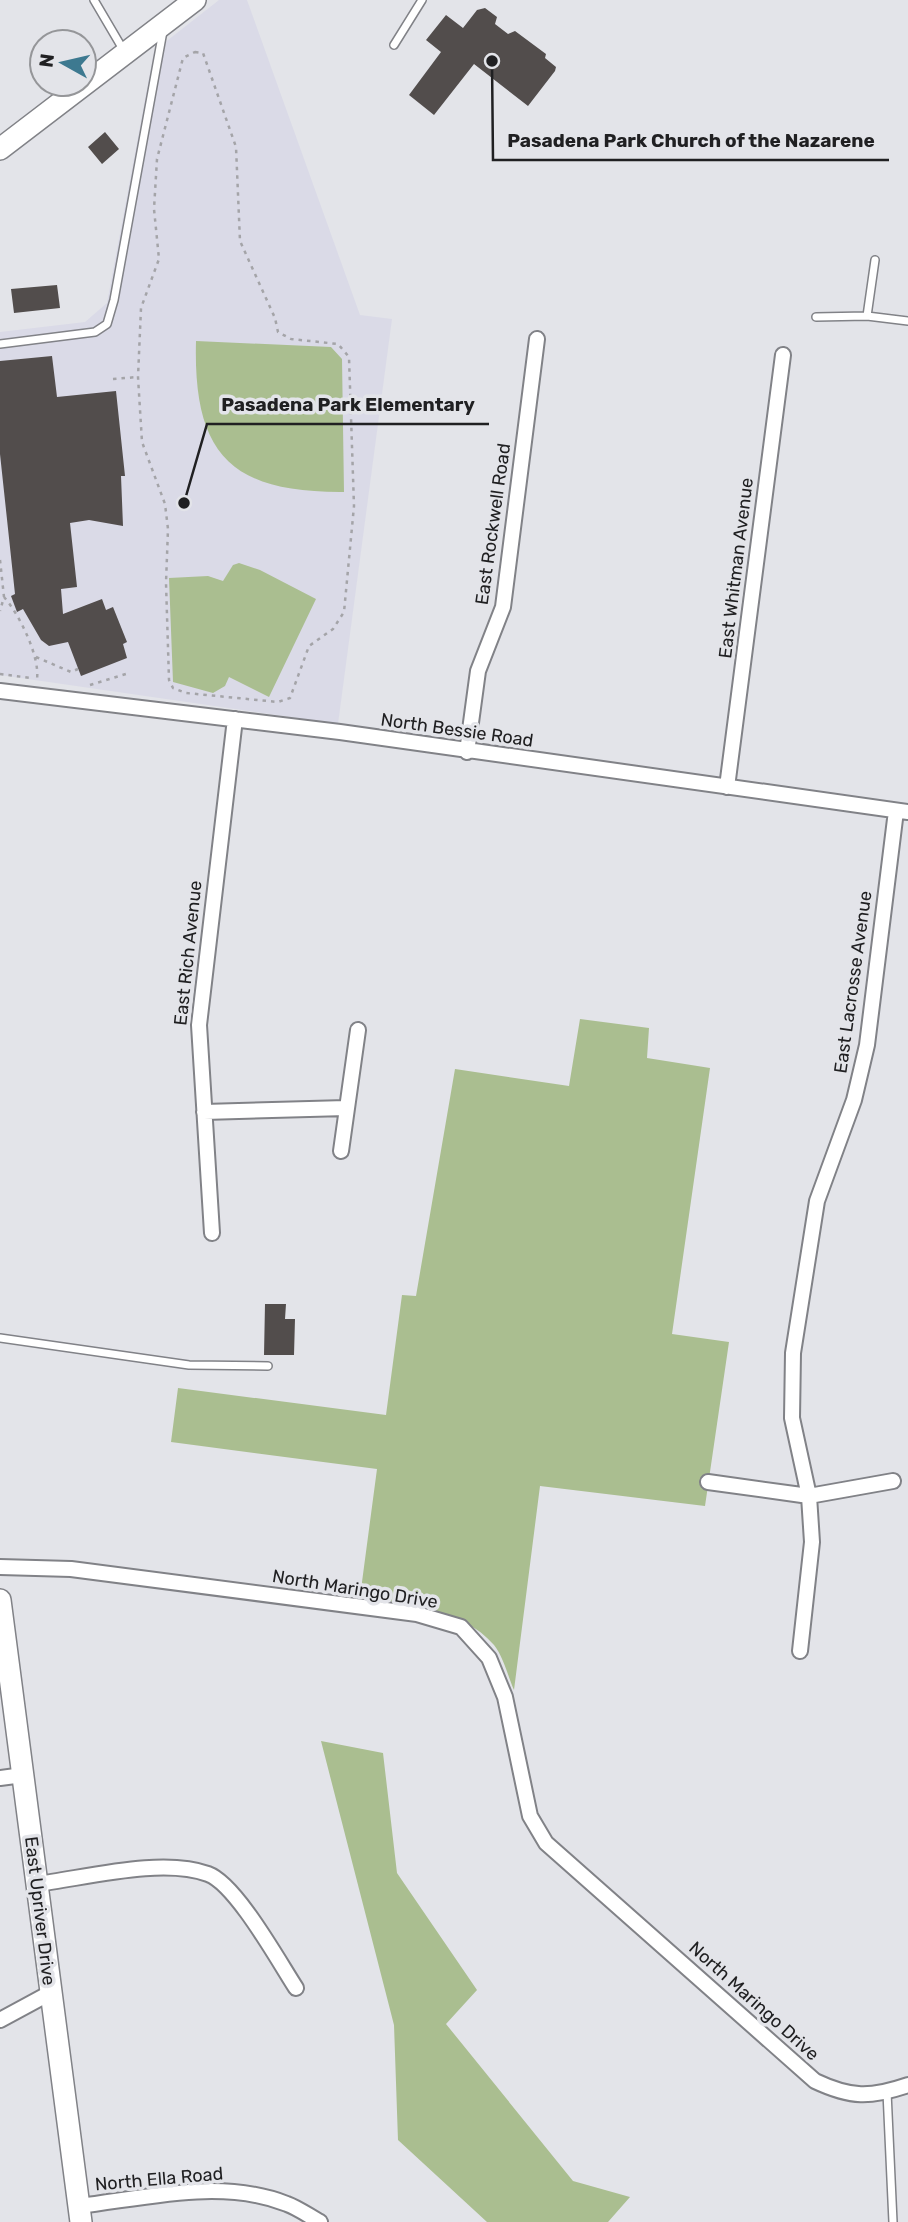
<svg xmlns="http://www.w3.org/2000/svg" width="908" height="2222" viewBox="0 0 908 2222" font-family="Rubik,sans-serif">
<style>
.built{fill:#dadae7}
.green{fill:#aabe90}
.building{fill:#524d4c}
.lines{fill:none;stroke-linecap:round;stroke-linejoin:round}
.service-casing{stroke:#818287;stroke-width:10}
.minor-casing{stroke:#818287;stroke-width:18}
.secondary-casing{stroke:#818287;stroke-width:24}
.path{stroke:#a4a4a8;stroke-width:2.5;stroke-dasharray:3.5 5;stroke-linecap:butt}
.service{stroke:#fff;stroke-width:7}
.minor{stroke:#fff;stroke-width:14}
.secondary{stroke:#fff;stroke-width:21}
.labels{text-anchor:middle;dominant-baseline:central;stroke-width:7;stroke-linejoin:round;paint-order:stroke}
.street-label{font-size:18px;fill:#202022;stroke:#e3e4e9}
.leader{fill:none;stroke:#202022;stroke-width:2.5}
.callout-dot{fill:#202022;stroke:#e3e4e9;stroke-width:2.5}
.callout-label{font-size:19px;text-anchor:middle;font-weight:bold;fill:#202022;stroke:#e3e4e9;stroke-width:7;stroke-linejoin:round;paint-order:stroke}
</style>
<rect width="100%" height="100%" fill="#e3e4e9"/>
<path class="built" d="M219,0H247L360,315L392,319L338,724L0,675V332L85,322L107,303L154,51Z"/>
<path class="green" d="M196,341L331,347L342,359L344,492C231,493 193,454 196,341Z
M239,563L260,570L316,599L269,697L229,677L225,686L213,693L173,682L169,578L208,576L223,581L233,565Z
M580,1019L649,1028L647,1058L710,1068L672,1334L729,1342L705,1506L540,1486L514,1690C508,1676 503,1656 494,1645C462,1608 406,1604 360,1597L377,1469L171,1442L178,1388L386,1415L402,1295L416,1296L455,1069L569,1086Z
M321,1741L383,1753L397,1873L477,1990L446,2024L573,2181L630,2197L608,2222H487L398,2140L394,2025Z"/>
<path class="building" d="M485,8L497,17L495,24L508,34L515,31L546,54L545,58L556,67L555,71L528,106L474,64L434,115L409,95L441,52L426,40L446,15L463,28L477,10Z
M105,132L119,149L102,164L88,147Z
M57,285L60,308L14,313L11,289Z
M52,356L57,397L116,391L125,476H121L123,526L89,520L70,523L77,587L61,589L63,614L102,599L106,610L113,607L127,642L123,644L127,658L81,676L68,642L49,646L41,640L23,609L17,612L11,596L15,594L0,454V361Z
M265,1304H286L285,1319H295L294,1355H264Z"/>
<g class="lines">
<g class="service-casing">
<path id="service" d="M94,0L124,51
M394,45L422,0
M867,316L875,260
M816,317L867,316L908,321
M0,344L95,332L107,324L114,300L163,31
M0,1338L189,1365L268,1366
M887,2092L893,2222"/>
</g>
<g class="minor-casing">
<path id="minor" d="M0,691L340,732L908,812
M467,752L478,671L503,607L537,339
M727,787L783,355
M204,1112L346,1108
M341,1151L358,1030
M212,1233L199,1025L235,719
M708,1482L809,1496L893,1481
M0,1567L71,1569L417,1614L461,1627L489,1658L505,1697L530,1816L546,1843L815,2081C851,2098 870,2098 908,2085
M800,1651L812,1542L809,1496L792,1418L793,1353L817,1201L854,1100L867,1045L896,811
M0,1778L23,1775
M37,1884C85,1878 162,1857 208,1874C236,1884 279,1962 296,1988
M0,2020L50,1993
M79,2206C146,2198 222,2178 287,2204C298,2208 309,2216 320,2222"/>
</g>
<g class="secondary-casing">
<path id="secondary" d="M0,149L195,0
M0,1600L81,2222"/>
</g>
<path class="path" d="M195,52L203,53L236,147L240,241L275,318L278,332L291,339L338,344L349,357L354,506L344,612L333,629L309,646L290,698L278,702L186,693L173,688L169,680L166,583L168,529L165,504L142,442L138,377L141,308L159,259L154,209L157,159L183,58Z
M113,379L138,377
M0,560L4,597L0,611
M4,597C19,614 40,656 37,679
M36,657L71,672L78,669
M0,674L31,678
M90,685L129,673"/>
<use href="#service" class="service"/>
<use href="#minor" class="minor"/>
<use href="#secondary" class="secondary"/>
</g>
<g class="labels">
<g class="street-label">
<text transform="translate(493 524) rotate(-82)">East Rockwell Road</text>
<text transform="translate(736 568) rotate(-83)">East Whitman Avenue</text>
<text transform="translate(457 730) rotate(8)">North Bessie Road</text>
<text transform="translate(188 953) rotate(-84)">East Rich Avenue</text>
<text transform="translate(853 982) rotate(-82)">East Lacrosse Avenue</text>
<text transform="translate(355 1589) rotate(9)">North Maringo Drive</text>
<text transform="translate(40 1911) rotate(83)">East Upriver Drive</text>
<text transform="translate(754 2001) rotate(42)">North Maringo Drive</text>
<text transform="translate(159 2179) rotate(-5)">North Ella Road</text>
</g>
</g>
<path class="leader" d="M492 61L493 160H889M184 503L207 424H489"/>
<g class="callout-dot">
<circle cx="492" cy="61" r="7"/>
<circle cx="184" cy="503" r="7"/>
</g>
<g class="callout-label">
<text x="691" y="147">Pasadena Park Church of the Nazarene</text>
<text x="348" y="411">Pasadena Park Elementary</text>
</g>
<g transform="translate(63 63) rotate(278)"><circle r="33" fill="#e3e4e9" stroke="#959699" stroke-width="2"/>
<path d="M0-5L12 26L0 18L-12 26Z" fill="#3d7990"/>
<text y="-10" font-size="19" font-weight="bold" text-anchor="middle" fill="#202022">N</text>
</g>
</svg>
